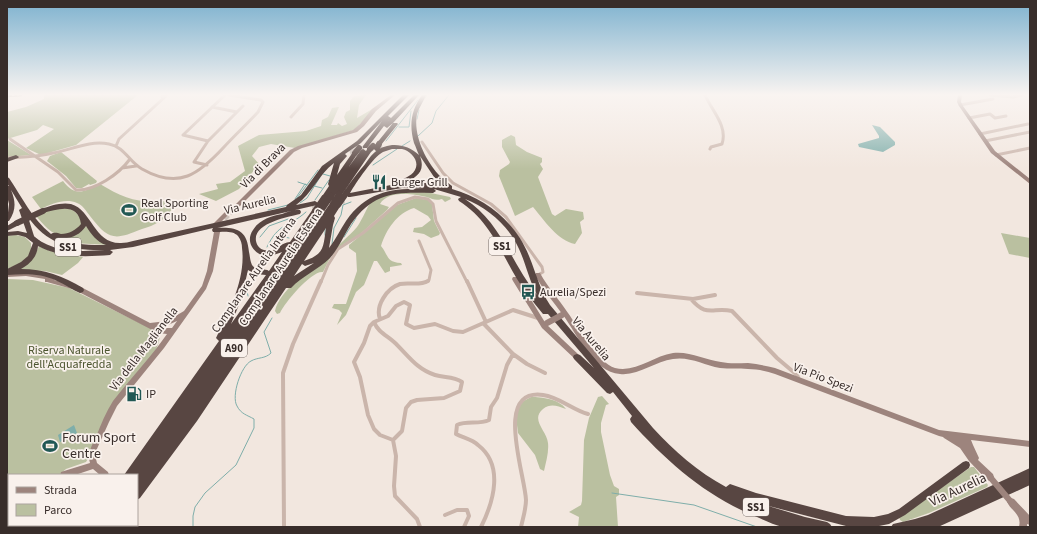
<svg xmlns="http://www.w3.org/2000/svg" width="1037" height="534" viewBox="0 0 1037 534" font-family="'Source Sans 3',sans-serif">
<style>
.green{fill:#bac0a0}
.water{fill:#7faeaa}
.lines{fill:none;stroke-linecap:round;stroke-linejoin:round}
.stream{stroke:#7faeaa;stroke-width:1}
.secondary-tunnel{stroke:#cdc2bb;stroke-width:5;stroke-dasharray:5 2.5;stroke-linecap:butt}
.highway-tunnel{stroke:#cdc2bb;stroke-width:6;stroke-dasharray:6 3;stroke-linecap:butt}
.street-far1{stroke:#cab5ab;stroke-width:3}
.street{stroke:#cab5ab;stroke-width:4}
.secondary{fill:#9d847d;fill-rule:evenodd}
.highway{fill:#584642;fill-rule:evenodd}
.rail-casing{stroke:#382d2a;stroke-width:2.5}
.rail{stroke:#f9f1ec;stroke-width:1;stroke-dasharray:2.5;stroke-linecap:butt}
.secondary-bridge{stroke:#9d847d;stroke-width:6}
.highway-bridge-far1{stroke:#584642;stroke-width:6}
.highway-bridge{stroke:#584642;stroke-width:8}
.labels{text-anchor:middle;dominant-baseline:central;stroke-width:3.5;stroke-linejoin:round;paint-order:stroke}
.shield{fill:#f9f1ec;stroke:#726864;stroke-width:1}
.shield-label{font-size:11px;font-weight:bold;fill:#382d2a}
.street-label{font-size:12px;fill:#382d2a;stroke:#f9f1ec}
.poi-label{font-size:12px;fill:#382d2a;stroke:#f9f1ec;text-anchor:start}
.park-label{font-size:12px;fill:#4c552f;stroke:#f9f1ec}
.near-poi-label{font-size:14px;fill:#382d2a;stroke:#f9f1ec;text-anchor:start}
.near-street-label{font-size:14px;fill:#382d2a;stroke:#f9f1ec}
</style>
<rect width="100%" height="100%" fill="#f2e7df"/>
<path class="green" d="M44,95H138L76,145L41,155L26,148L54,129L43,125L37,130L7,139V112L26,107L44,99Z
M366,95L359,105L357,118L374,108L371,113L354,130L295,148L271,144L259,147L252,156L259,164L239,189L216,201L199,194L218,189L216,184L230,182L245,171L238,146L259,135L306,131L321,126L322,120L328,117L332,108L339,107L331,125H337L338,123L342,126L347,124L344,117L346,112L350,110V101L354,96Z
M511,135L515,137L516,145L527,152L542,158V162L540,164L543,169L538,177L552,214L555,216L566,209L583,212L584,219L580,222L582,233L575,244C558,241 544,220 533,207L515,216L499,176L500,170L509,164L510,162L502,147V140Z
M7,140L31,155L7,157Z
M61,152L97,181L96,183L90,185L89,184L82,188H76L66,176L47,161L50,156Z
M63,181C76,198 84,191 100,184C123,198 139,204 166,201L172,209C164,221 155,225 142,229C115,240 109,241 90,216C86,211 83,205 77,203C65,198 52,204 41,209L32,197Z
M426,192L450,197L451,199L445,202L442,199C435,201 433,199 427,197C414,194 388,190 380,204L389,207L387,210L358,236L344,244L331,256L323,272C312,270 285,302 280,313L277,314L275,311C281,285 324,261 342,242C347,237 353,232 357,227C361,222 368,206 370,203C384,190 408,193 426,192Z
M416,198L428,200L432,204L434,221L440,233L439,235L431,238L424,234L413,232L414,228L422,227L431,220L428,216L414,208C397,213 386,230 381,246C389,256 386,262 401,263L402,265L390,267V271L385,273L377,261H374L364,285L356,292L346,315L337,325L342,313L339,310L332,308L334,304H346L357,271L356,253L349,248V245L397,205Z
M54,208C71,208 76,208 83,224C79,227 75,231 70,234C56,241 44,225 36,216Z
M86,226L109,245L73,243L60,238Z
M1001,233L1030,238V258L1009,254Z
M16,235L25,237L31,243V253L23,262L7,269V236Z
M39,246L50,251L83,257L78,263L62,275L45,271L16,270L35,255Z
M7,279L33,280L69,288L160,333C160,355 139,370 126,386C110,407 101,440 86,462L66,469L59,475H9V508L7,509Z
M602,396L609,404L606,405L601,423V432L610,475L614,486L619,489V495L616,497L618,527H578L579,517L569,512L581,505L582,501L584,440L589,418L598,397Z
M531,397C542,397 559,399 566,409C557,406 551,403 543,409C530,420 547,431 548,443C549,452 546,462 544,471L540,469L535,455L518,433L517,425V409L520,403Z
M971,467H974L988,485L987,487L929,513L903,522L900,520L899,517Z"/>
<path class="water" d="M872,125L880,127L895,142V145L883,152L859,147L858,144L879,138V136Z
M74,425L77,433L60,442L58,435Z"/>
<g class="lines">
<path class="stream" d="M425,98L427,95
M417,119L419,110
M399,127H409L411,111
M418,136L432,123L436,111L449,95
M386,141L418,100
M402,146L410,141
M373,165L397,149
M323,174L330,176
M298,182L307,185
M314,186L322,188
M297,198L318,170
M295,199L305,184
M315,200L329,180
M300,203L307,198L320,177
M268,210L288,205
M325,229V235
M260,237L269,226L291,218
M284,237L289,238
M344,237L356,218
M332,244L334,228L341,215L343,205L351,202
M280,246L285,235L292,229
M267,247C279,222 288,228 306,212
M259,269L262,262
M248,296L247,291L256,274
M612,493L694,505L757,527
M193,527V516L195,507L205,493L236,465L254,428V419C247,415 241,414 237,406C231,396 241,366 251,361C258,357 265,359 271,353L264,332L272,318"/>
<path class="secondary-tunnel" d="M217,232L223,221L231,212"/>
<path class="highway-tunnel" d="M350,153L362,149L384,146
M312,207L347,200"/>
<path class="street-far1" d="M164,95L165,97H162V96Z
M705,95C712,111 728,126 722,144L711,147L710,149
M990,95L1013,97L1022,95
M960,105L993,99
M212,107L237,112
M291,117L303,104L304,95
M969,118L990,114L995,118L1006,116
M980,134L1028,124
M10,139L58,172L76,190C95,191 119,174 130,159
M208,141L183,135L225,95
M985,141L1030,132
M422,142L443,173L453,183L491,204L506,217L542,267L543,272L538,275
M116,146L119,139L166,96
M996,155L1030,148
M7,158C22,157 37,157 53,153C71,150 89,140 109,144C125,147 129,162 142,169C179,190 199,174 224,147C235,135 247,124 258,112L263,102L261,100L229,95
M207,165L194,162L208,141L243,106
M122,168L136,166
M419,241L431,270L429,280L426,282
M321,282L328,265L338,249L363,233L398,203L415,197L428,199L433,204L436,221L467,282"/>
<path class="street" d="M467,281L486,322
M637,293L693,299L715,295
M691,299C707,318 712,307 732,311L777,358L797,375L799,380
M380,319C375,306 387,288 400,284C410,282 419,286 428,281
M374,322L370,326L364,343L354,362L360,377L368,415L374,429L380,435L393,440
M513,354L527,364L545,373
M445,515L457,510H467L469,516L464,527
M284,527L283,373L293,344L321,281
M420,527L417,519L395,496L394,486L396,456L393,440L402,431L406,408L411,402L417,400L444,398L460,391L462,382C453,376 445,378 435,375C416,369 407,354 394,342C386,335 378,332 374,322L388,316L396,306L404,302L410,305L406,324L414,328L435,324L453,331L463,332L513,310L538,318
M481,527C494,501 504,465 478,445C472,439 463,438 456,434L457,425C467,420 479,425 489,420L491,407L497,398L507,365L513,354L484,324
M521,527C523,518 526,509 526,500C525,474 493,388 543,395C559,397 573,410 588,414"/>
<path class="secondary" d="M391,95H395L376,111L364,126L357,132L302,148L294,152L234,212H231L215,228H211L210,227L231,206H234L290,150L298,146L353,130L360,124L372,109Z
M958,95H962L961,102L963,106L995,151L1030,179V184L991,153L959,106L957,102Z
M217,230L220,232L213,271L206,289L164,348L117,406L109,422L96,451V459L97,463L108,472L109,475H100L93,469L75,475H60L61,472L64,471L90,463C87,454 92,445 96,437C101,424 106,412 113,401C131,378 151,357 167,334L158,333L75,290L74,288L72,289L47,282H45V279L26,276L7,277V273L26,272L52,276H54L55,278L54,280L74,285L75,287L77,286H79L150,323L167,321L184,311L202,286L207,271L214,232ZM177,321L172,328H161L157,327L168,325Z
M536,273H540C548,288 559,299 568,313C578,327 598,363 615,368C636,373 653,356 673,353C690,351 705,360 721,362C730,364 739,363 748,363C757,364 766,366 775,368L939,430L1030,441V447L971,440L973,445L979,458L978,460L993,474L994,477L993,480L990,481L987,480L969,461L960,448L944,438L943,437L939,436L775,374C766,371 757,369 748,369C739,368 729,369 720,368C704,365 689,356 673,359C655,361 639,376 620,374C593,372 577,334 563,315C553,301 543,290 535,275Z
M513,277H517L546,324L579,355L580,357L579,359L577,360L575,359L542,328L513,281L512,279Z
M1011,498L1014,499L1030,516V525L1027,524V527H1019C1022,514 1012,512 1007,502L1008,499Z
M9,507V515L7,516V508Z"/>
<path class="highway" d="M403,95H409L388,116L391,118L388,121L414,95H419L393,123H397L398,124L381,145H377L376,144L393,123L387,128L384,126L367,148H363V146L382,121L361,143L345,154L347,156L340,164L337,175L353,152H357L358,153L348,168L361,150L363,149L366,151L368,148L370,147L373,149L341,196H337V193L333,198H331L328,197L326,200H324L321,198L329,186L328,184L334,163C318,175 313,193 296,205L315,201L318,203L317,205L217,228C237,227 247,230 249,252C250,256 250,261 252,265C256,271 264,268 269,271L282,252C279,253 274,255 270,256C256,257 244,243 253,230C259,220 271,216 282,214C288,212 295,209 300,210L301,212L300,214C288,217 253,223 256,241C257,246 260,249 264,250C276,254 280,242 290,242L313,209H315L318,210L320,207H324L325,209L324,211L266,295L331,202L338,203L341,205L334,216L335,218L333,225L329,248C336,239 340,230 346,221C368,189 396,188 432,189L402,188L350,197H348L347,194L344,192C349,184 355,176 361,169C366,164 369,157 375,152C389,141 407,144 419,155C417,151 416,147 414,143C409,125 411,110 422,95H426C424,101 419,107 417,114C413,135 425,159 438,174C442,179 448,183 452,186V189C487,199 516,223 529,256C536,273 540,290 550,305L653,428C674,451 698,472 726,487L730,484L756,493L846,516L874,517L888,514L899,509L963,462L966,461L969,462L970,465L969,468L905,515L889,524L874,527L846,526L765,505L805,517L827,522L830,524L832,527C823,527 813,527 804,527C798,527 790,528 783,527C774,525 766,521 757,517C707,497 667,462 631,422L630,419L632,416L613,392L610,394L607,393L574,359L573,357L574,355L577,354L580,355L594,368L548,314H543C534,303 525,292 517,279C499,249 490,221 459,201L458,199L461,197L434,189L436,191L433,193C397,192 374,191 351,224C344,235 339,248 330,258C318,270 302,276 291,288H286L197,421L140,498L137,500V475H124L219,341L216,338C229,312 246,278 242,248C242,244 241,240 238,236C233,230 222,232 215,232H213L212,230L213,228L133,247L110,250L113,252L110,255C86,257 60,258 38,246C37,257 30,264 21,269C44,269 63,276 83,288L84,290L83,292L80,293C72,290 65,284 57,281C41,273 24,274 7,275V269L21,262L28,256L33,243L38,240C44,243 50,246 56,248C72,252 89,251 105,250C72,251 47,244 28,217L34,236L33,238H29L18,235L7,236V232L18,231L27,233L19,210L22,208L11,190C16,202 16,210 9,221H7L9,204L7,196V186H9L7,184V177L9,178C22,197 32,219 51,234C55,232 57,233 61,234C69,234 76,230 81,224C78,202 58,209 43,213L40,211L41,209C50,206 61,202 71,204C92,210 94,244 121,243C125,243 129,242 133,241L286,207L287,205L301,195L322,166L357,141ZM392,149C395,149 399,149 402,149C411,151 420,161 415,170C411,177 402,179 396,182V184L350,193C356,183 373,157 383,152C386,151 389,150 392,149ZM420,156L434,177L445,187L425,183H403C416,178 426,172 420,156ZM465,199C488,208 509,226 519,249C526,264 529,280 537,295C512,264 500,221 465,199ZM86,226C91,234 97,242 106,245C91,245 74,245 60,238C71,239 80,235 86,226ZM326,228C323,247 325,254 304,261ZM314,263L294,276L302,264L305,266ZM248,270L255,274L266,275L231,324L241,300Z
M16,155L19,157L18,158L7,162V158Z
M15,221H19L20,223L19,225L7,231V226Z
M1030,468V485L938,527H922L923,526L891,527L893,524L915,519L928,515Z
M94,525H104L103,527H93Z"/>
<g class="rail-casing">
<path id="rail" d="M7,96L21,95"/>
</g>
<use href="#rail" class="rail"/>
<path class="secondary-bridge" d="M547,323L562,315
M990,477L1011,502"/>
<path class="highway-bridge-far1" d="M377,148L379,144
M370,149L373,146
M355,153L359,148
M333,204L339,194
M338,205L347,192
M322,209L331,196
M315,211L324,198
M17,223L43,211
M29,236L38,243"/>
<path class="highway-bridge" d="M112,527L113,525"/>
</g>
<linearGradient id="sky" x2="0" y2="1"><stop stop-color="#7eb2cf"/><stop offset="0.56" stop-color="#f9f4f1"/><stop offset="1" stop-color="#f9f4f1" stop-opacity="0"/></linearGradient>
<rect width="1037" height="169" fill="url(#sky)"/>
<defs>
<g id="restaurant-bare" transform="scale(1.2)"><path d="M-5-6h1v4h1v-4h1v4h1v-4h1v5L-1.5 .5V6h-2V.5L-5-1ZM5-6V6H3V1.5H1.5Q1.5-4 5-6Z" fill="#215854" stroke="#f9f1ec" stroke-width="2.5" paint-order="stroke"/></g>
<g id="stadium-bare" transform="scale(1.2)"><path d="M0-5a6.5 5 0 1 0 0 10a6.5 5 0 1 0 0-10ZM-3.5-1.8h7v3.6h-7Z" fill="#215854" stroke="#f9f1ec" stroke-width="2.5" paint-order="stroke"/></g>
<g id="bus-bare" transform="scale(1.2)"><path d="M-5-6H5V4H4V6H2V4H-2V6H-4V4H-5ZM-3.5-4V0h7V-4ZM-3.5 1.2v1.5H-2V1.2ZM2 1.2v1.5H3.5V1.2Z" fill="#215854" stroke="#f9f1ec" stroke-width="2.5" paint-order="stroke"/></g>
<g id="fuel-bare" transform="scale(1.2)"><path d="M-5.5-6h7V0h2V4h1.3V-2.5L3-4.5l.8-.8L6-3V5H2.5V1h-1V6h-7ZM-4.2-4.7v3.2H.2V-4.7Z" fill="#215854" stroke="#f9f1ec" stroke-width="2.5" paint-order="stroke"/></g>
</defs>
<g fill-rule="evenodd">
<use href="#restaurant-bare" x="379" y="182"/>
<use href="#stadium-bare" x="129" y="210"/>
<use href="#bus-bare" x="528" y="292"/>
<use href="#fuel-bare" x="134" y="394"/>
<use href="#stadium-bare" x="50" y="446"/>
</g>
<g class="labels">
<g class="shield">
<rect x="489" y="237" width="26" height="18" rx="3"/>
<rect x="55" y="238" width="26" height="18" rx="3"/>
<rect x="221" y="339" width="26" height="18" rx="3"/>
<rect x="743" y="498" width="26" height="18" rx="3"/>
</g>
<g class="shield-label">
<text x="502" y="246">SS1</text>
<text x="68" y="247">SS1</text>
<text x="234" y="348">A90</text>
<text x="756" y="507">SS1</text>
</g>
<g class="street-label">
<text transform="translate(263 166) rotate(-45)">Via di Brava</text>
<text transform="translate(250 205) rotate(-13)">Via Aurelia</text>
<text transform="translate(281 267) rotate(-56)">Complanare Aurelia Esterna</text>
<text transform="translate(254 275) rotate(-55)">Complanare Aurelia Interna</text>
<text transform="translate(591 339) rotate(50)">Via Aurelia</text>
<text transform="translate(144 349) rotate(-52)">Via della Maglianella</text>
<text transform="translate(823 378) rotate(21)">Via Pio Spezi</text>
</g>
<g class="poi-label">
<text x="391" y="182">Burger Grill</text>
<text x="141" y="203">Real Sporting<tspan x="141" dy="14">Golf Club</tspan></text>
<text x="540" y="292">Aurelia/Spezi</text>
<text x="146" y="394">IP</text>
</g>
<g class="park-label">
<text x="69" y="350">Riserva Naturale<tspan x="69" dy="14">dell'Acquafredda</tspan></text>
</g>
<g class="near-poi-label">
<text x="62" y="438">Forum Sport<tspan x="62" dy="16">Centre</tspan></text>
</g>
<g class="near-street-label">
<text transform="translate(958 490) rotate(-25)">Via Aurelia</text>
</g>
</g>
<rect width="1037" height="534" fill="none" stroke="#382d2a" stroke-width="16"/>
<rect x="8" y="474" width="130" height="52" fill="#f9f1ec" stroke="#aca39e"/>
<rect x="16" y="487" width="20" height="6" fill="#9d847d" stroke="#aca39e"/>
<text x="44" y="494" font-size="12" fill="#382d2a">Strada</text>
<rect x="16" y="504" width="20" height="12" fill="#bac0a0" stroke="#aca39e"/>
<text x="44" y="514" font-size="12" fill="#382d2a">Parco</text>
</svg>
